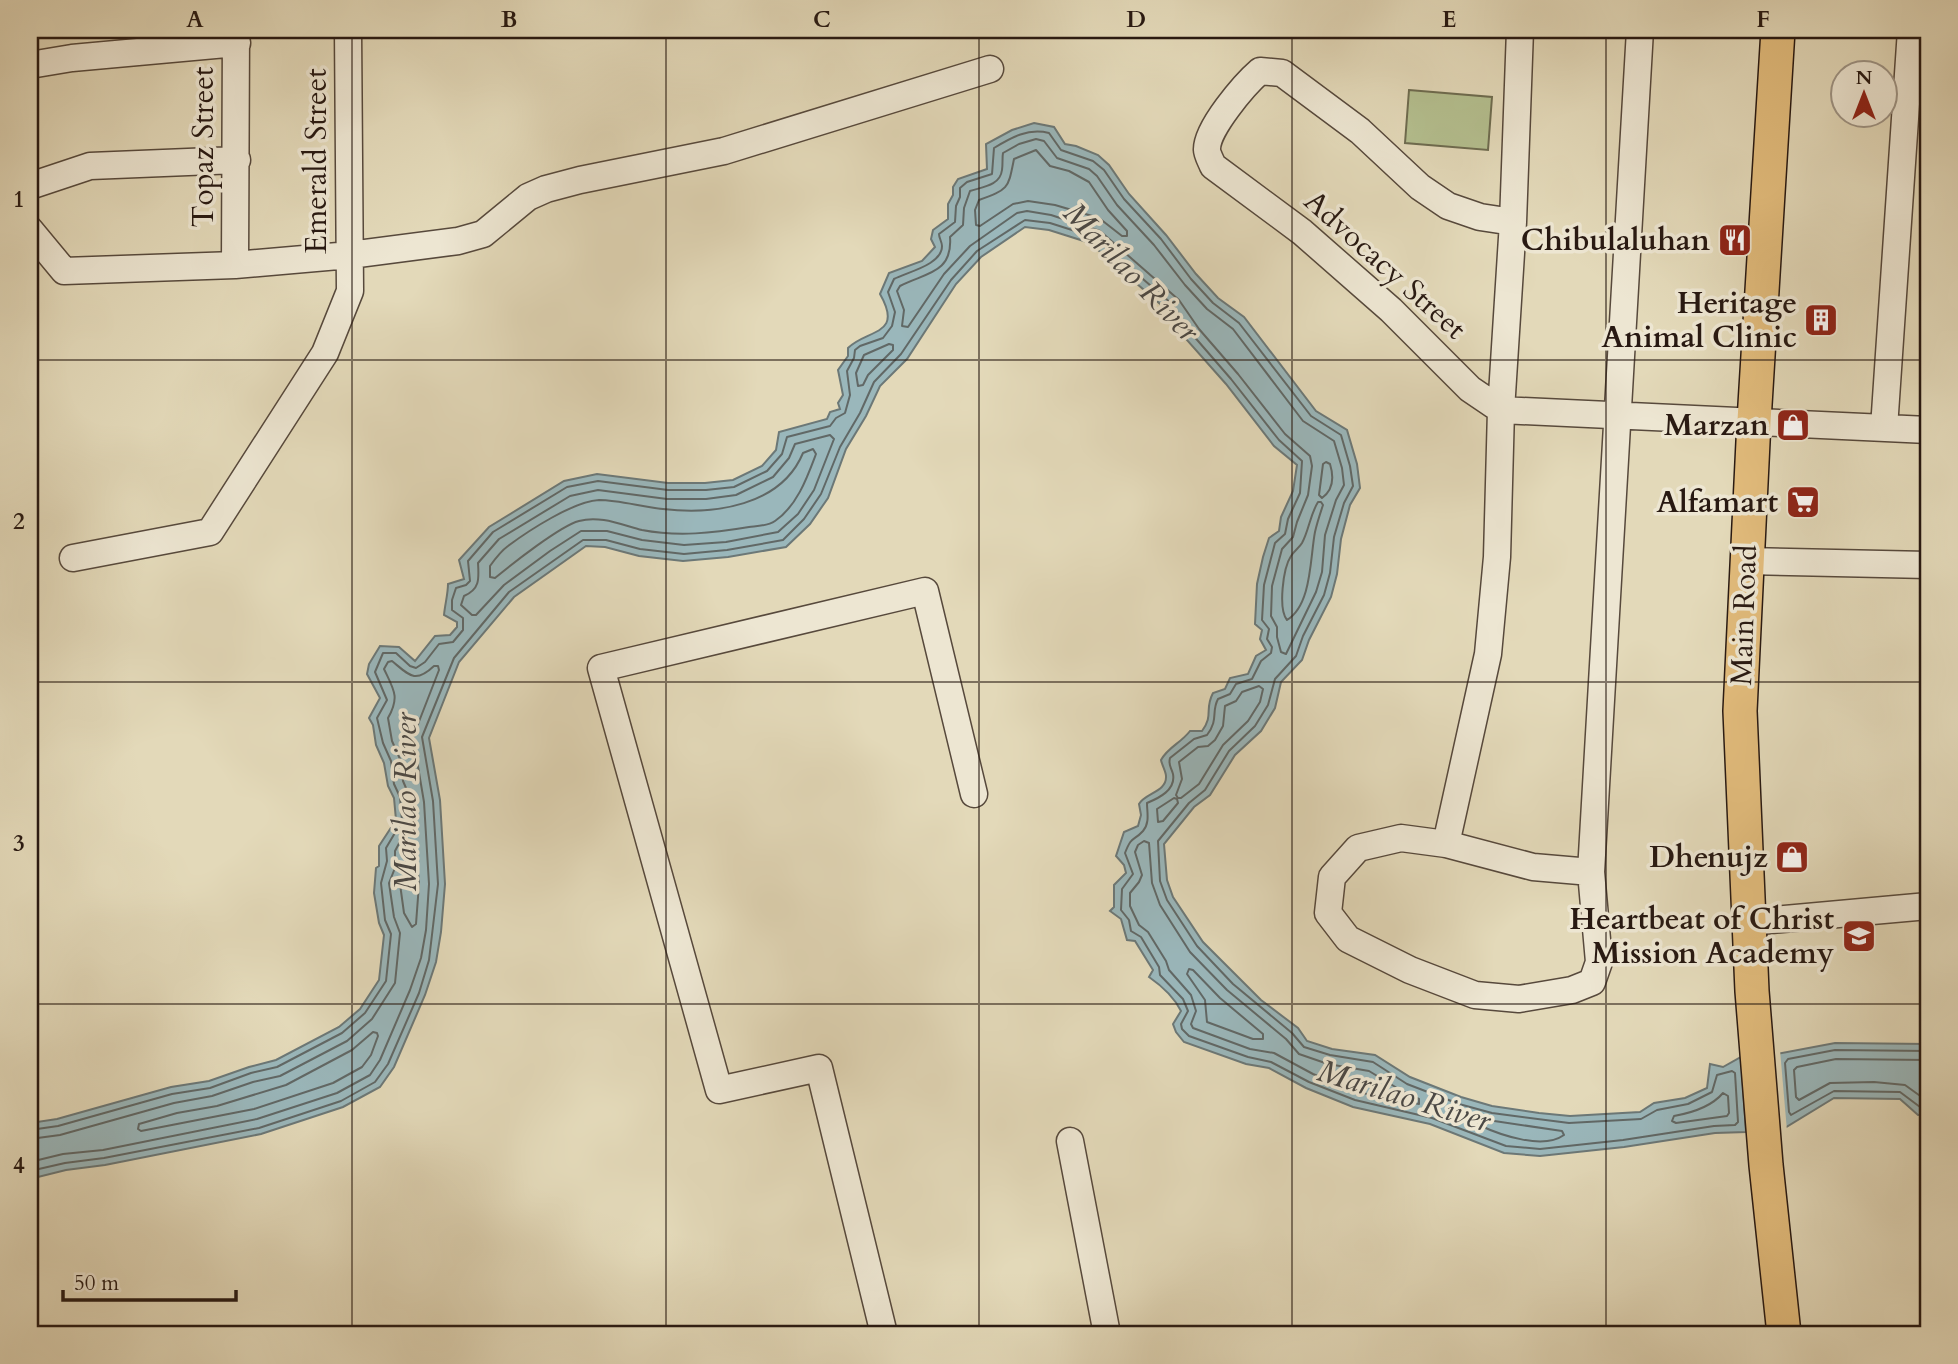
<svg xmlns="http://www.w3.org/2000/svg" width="1958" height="1364" viewBox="0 0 1958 1364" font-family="Cardo,serif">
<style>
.green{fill:#b4bf8f;stroke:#6e6c50;stroke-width:2}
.water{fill:#9ab7bb;stroke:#6c7877;stroke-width:2}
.pier{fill:#e3d9b9}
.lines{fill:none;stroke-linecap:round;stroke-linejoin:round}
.shore{stroke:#616866;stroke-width:2}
.minor-casing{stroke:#57493c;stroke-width:29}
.major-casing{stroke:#281912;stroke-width:36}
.minor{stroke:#ede6d2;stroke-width:26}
.major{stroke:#e2bc7c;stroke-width:33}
.grid{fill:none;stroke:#281912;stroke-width:2;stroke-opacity:0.55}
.labels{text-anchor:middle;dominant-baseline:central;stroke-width:7;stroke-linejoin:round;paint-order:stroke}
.street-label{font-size:30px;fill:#281912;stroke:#ede6d2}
.poi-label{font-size:30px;font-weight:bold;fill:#281912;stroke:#ede6d2;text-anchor:end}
.water-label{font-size:32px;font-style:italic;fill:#4a4845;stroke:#ede6d2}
.neatline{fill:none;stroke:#281912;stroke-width:2.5}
.grid-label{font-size:23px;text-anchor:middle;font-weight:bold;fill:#281912}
</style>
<rect width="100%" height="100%" fill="#e3d9b9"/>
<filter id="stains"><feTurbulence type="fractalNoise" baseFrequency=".00286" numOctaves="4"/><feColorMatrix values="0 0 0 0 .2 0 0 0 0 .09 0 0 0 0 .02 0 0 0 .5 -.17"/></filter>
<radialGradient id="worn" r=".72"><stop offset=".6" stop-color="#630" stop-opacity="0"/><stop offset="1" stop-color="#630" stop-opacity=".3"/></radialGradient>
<path class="green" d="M1409,90L1492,97L1488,150L1405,143Z"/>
<path class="water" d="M1034,123L1054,127L1065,144L1076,146L1098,155L1109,165L1129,194L1166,235L1196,274L1218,298L1244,317L1316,411L1347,430L1357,464L1360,488L1350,505L1341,539L1337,574L1331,597L1309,640L1302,660L1281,682L1275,708L1261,731L1235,755L1210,795L1194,807L1164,844L1167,880L1173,897L1203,942L1261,1000L1298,1028L1307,1041L1332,1049L1375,1055L1410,1077L1461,1097L1492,1106L1539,1113L1570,1116L1640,1112L1654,1103L1685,1098L1707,1088L1710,1064L1723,1067L1741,1057L1746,1132L1715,1133L1624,1147L1540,1156L1504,1153L1430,1124L1353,1107L1306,1088L1269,1068L1246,1064L1184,1042L1176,1032L1173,1024L1181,1011C1174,997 1162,986 1149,977L1153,970L1135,941L1127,940L1121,919L1110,911L1114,907V885L1126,873L1124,865L1116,856L1124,832L1138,826L1141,815L1139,804C1145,793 1167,792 1166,776C1166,772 1162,765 1161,760C1168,747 1181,743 1190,731H1202C1214,715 1204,710 1213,693L1225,689L1230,678L1248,674L1256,656L1266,650L1260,639L1262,630L1255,624L1257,584L1263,557L1269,538L1279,531L1281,517L1293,491L1297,465L1274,446L1226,384L1186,339L1167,310L1090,243L1049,230L1025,227L981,257L956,284L907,359L880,386L866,416L846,449L828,498L810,524L786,547L728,557L683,561L639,556L605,547L586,546L514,597L459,662L429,738L440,800L445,884L441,932L436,962L425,995L394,1067L380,1087L343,1107L261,1134L105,1165L66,1170L30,1179V1123L57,1119L171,1087L209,1081L249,1067L276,1060L339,1027L360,1009L379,980L384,935L379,923L374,893L376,868L379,866V846L396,820L394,798L388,786L384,763L376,745L373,725L369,718L380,698L367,674L369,664L380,646L399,647L415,661L435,636L450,635L457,627V622L444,615C445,604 448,594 448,584L464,579L459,560L489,527L564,481L597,474L668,483H705L733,480L762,466L776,450L779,432L827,419L830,412L840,409L838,403L843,395L838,370L848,356V348C867,329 904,336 880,294L889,273L922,261L935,247L931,239L933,230L948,219V204L953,195V187L958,179L987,169L986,144L1012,130Z
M1835,1043L1928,1044V1114L1918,1115L1900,1099L1834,1098L1783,1129L1777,1054Z"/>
<path class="pier" d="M1780,1050L1787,1131L1783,1133L1780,1130L1774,1055L1775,1051Z"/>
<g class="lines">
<path class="shore" d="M1036,139L1044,141L1057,158L1089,169L1097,176L1117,205L1154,245L1185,285L1207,309L1233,329L1303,421L1334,441L1342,468L1344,485L1336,500L1325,535L1322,572L1316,592L1286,654L1281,652L1277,637V627L1271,616L1272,586L1282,549L1293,537L1297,522L1308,495L1312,466L1310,456L1285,434L1238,374L1199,329L1179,300L1100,231L1051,215L1027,211L1017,213L970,246L944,274L908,327L902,326L904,310L897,291L900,286C924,273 953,274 950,237L963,225L964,208L970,191C982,187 1000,186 1002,170C1003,164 1002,158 1003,153L1019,144Z
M1036,150L1050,166L1069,171L1089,182L1108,210L1127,231V236H1122L1099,218L1055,205L1028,201L1013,204L980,226L976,225L975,210L979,200C1009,189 1008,189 1014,159Z
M889,344L893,345V350L868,375L863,385L858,386L856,373L864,355Z
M830,435L834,439L814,490L798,514L778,532L726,542L684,545L642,540L607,531H581L550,551L504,585L476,615H472L461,605L464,596C480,589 479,579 478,563L499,539L570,496L598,490L667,499H706L736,495L773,477L789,458L795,444Z
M813,449L816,454C807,478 797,506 775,521C768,526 757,526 749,527C713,533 678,537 642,530C622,525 600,515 579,521C560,526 512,564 495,578L490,577V566C495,559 501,551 508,546C528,531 574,501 599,500C619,500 642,507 663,509C714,515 781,506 803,453Z
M1326,462L1330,464C1334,477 1333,490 1322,498L1319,495L1323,464Z
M1318,502H1321L1323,505C1320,514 1317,523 1315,532C1310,557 1312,605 1287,620C1278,609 1283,568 1291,556C1294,551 1299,548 1302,543C1309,530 1310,515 1318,502Z
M1259,686L1263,689L1260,702L1248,721L1223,745L1199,784L1181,798H1178L1176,795L1182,779L1179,762L1198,747L1208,746L1215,740L1223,726L1225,706L1236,701L1242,692Z
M1174,798L1177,799L1178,803L1163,821L1158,822L1157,809Z
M1144,841L1149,843L1152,883L1160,905L1190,952L1227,990L1286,1039L1299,1054L1328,1064L1369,1071L1402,1091L1419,1099V1104L1357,1092L1313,1074L1274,1053L1250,1049L1193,1028L1191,1024L1196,1011L1191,995L1169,970L1166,961L1148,932L1139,925L1130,906V893L1139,882L1142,875L1135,852L1138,845Z
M413,846L416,849L419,884L416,924L412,927L404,913L400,884L405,871L407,853Z
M1189,969L1193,970L1220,998L1263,1034V1039H1253L1207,1022L1205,1000L1187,974Z
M373,1032L377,1033L378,1036L371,1055L362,1067L333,1083L254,1109L141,1131L138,1129L139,1124L177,1113L217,1106L286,1085L352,1050Z
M1928,1051L1835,1050L1788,1059L1785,1063L1789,1112L1791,1115L1834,1091L1900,1092L1920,1107L1928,1108
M1928,1060L1836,1059L1797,1067L1794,1070L1796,1097L1799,1100L1830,1083L1874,1082L1905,1085L1923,1098L1928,1099
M1723,1093L1728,1096L1729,1113L1727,1116L1676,1123L1672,1121L1674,1116C1691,1113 1712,1106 1723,1093Z
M1481,1119L1562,1131L1564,1135C1543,1150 1500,1135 1479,1125L1477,1121Z
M30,1130L58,1126L172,1094L210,1088L251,1073L277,1067L342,1033L365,1013L386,981L391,934L385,920L381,883L387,861L386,848L402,821L400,797L394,784L391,761L383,743L377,718L387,700L375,672L383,653H396L410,666L416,668L425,662L439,644L453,642L463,630V618L452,610V600L456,588L466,585L470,581L468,561L493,532L567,487L598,481L668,490H706L734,487L767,471L782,454L787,437L830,426L836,418L845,413L850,395L847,371L854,358L855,350L860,346L883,338L892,326L895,312L888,292L894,279C907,272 942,265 942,246C942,242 939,238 939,234L955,222L956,206L960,197V188L967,182L992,174L994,148C1012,137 1028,128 1049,133L1061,150L1093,161L1104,170L1124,199L1161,239L1191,279L1213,303L1239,323L1311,416L1341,435L1350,466L1353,486L1344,503L1334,537L1330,573L1324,595L1303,636L1296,656L1275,679L1268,705L1255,726L1229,751L1205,790L1189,803L1158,841L1160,881L1167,900L1197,946L1233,984L1292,1033L1304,1047L1330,1055L1373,1062L1407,1084L1459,1104L1492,1113L1569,1123L1641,1119L1657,1110L1688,1104L1712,1092L1717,1075L1732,1071L1735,1073L1738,1122L1735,1125L1714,1126L1623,1140L1540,1149L1506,1146L1432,1118L1355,1100L1309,1082L1271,1062L1248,1057L1189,1036L1182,1029L1181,1024L1188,1011L1183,999L1160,975L1159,967L1141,937L1131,931L1129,920L1121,910L1122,889L1133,874L1125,853C1132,835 1133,842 1143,831C1150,823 1147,812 1147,803C1159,798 1176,790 1173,774C1171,767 1168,765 1170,758L1194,739L1207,735C1219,719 1211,712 1218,699L1230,694L1236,684L1252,679L1261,661L1271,653L1272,647L1267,639L1269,629L1262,620L1264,585L1275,543L1285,534L1288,519L1300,493L1302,461L1279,440L1231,379L1192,334L1172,304L1094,237L1050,223L1025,220L977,251L951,280L901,354L874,382L860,413L840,447L821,494L804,519L783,540L727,550L684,554L640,549L606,540H583L509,592L454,658L422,737L433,801L438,884L429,960L419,993L388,1064L375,1082L341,1101L259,1128L104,1158L65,1163L30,1171
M30,1139L60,1135L174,1103L212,1096L253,1082L280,1076L347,1041L372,1019L395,983L400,933L394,917L389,883L395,868V851L411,821L409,795L403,781L400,759L392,741L388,718C400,697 394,690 384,669L388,662L392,661C409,675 415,684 434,666H438L439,670L413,737L424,802L429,884L426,930L421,958L410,990L380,1060L370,1075L337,1093L257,1119L103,1150L63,1154L30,1162"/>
<g class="minor-casing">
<path id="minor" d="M30,65L72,58L237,43
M30,186L90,166L237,160
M1513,222L1480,217L1448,206L1420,187L1360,131L1282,73L1260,71C1245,84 1206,129 1207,150C1207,154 1211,161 1213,166L1302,232L1391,310L1470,389L1501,410L1928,430
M30,230L64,271L235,265L350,255L458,241L483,234L528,197L546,189L580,180L724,151L990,69
M235,265L236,30
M1884,428L1911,30
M73,558L210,532L325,353L350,291L348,30
M1746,561L1928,565
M1446,844L1488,654L1497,557L1501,410L1513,222L1520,30
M1591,872L1533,867L1446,844L1401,838L1358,848L1332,877L1328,913L1348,939L1410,970L1475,995L1519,999L1572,990L1592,982L1599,962L1591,872L1640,30
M1750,922L1928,906
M1070,1141L1107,1334
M884,1334L819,1068L719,1090L601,668L925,591L974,794"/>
</g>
<g class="major-casing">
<path id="major" d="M1778,30L1754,421L1740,711L1752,991L1766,1165L1784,1334"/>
</g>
<use href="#minor" class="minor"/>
<use href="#major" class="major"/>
</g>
<path class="grid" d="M352,30V1334M666,30V1334M979,30V1334M1292,30V1334M1606,30V1334M30,360H1928M30,682H1928M30,1004H1928"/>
<defs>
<g id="restaurant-square" transform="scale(1.75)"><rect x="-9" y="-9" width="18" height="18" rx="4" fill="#8f2418" stroke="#ede6d2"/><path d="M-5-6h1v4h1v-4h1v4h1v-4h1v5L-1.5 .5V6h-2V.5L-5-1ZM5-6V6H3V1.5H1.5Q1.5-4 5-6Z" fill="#fff"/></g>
<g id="building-square" transform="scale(1.75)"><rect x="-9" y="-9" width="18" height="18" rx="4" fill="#8f2418" stroke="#ede6d2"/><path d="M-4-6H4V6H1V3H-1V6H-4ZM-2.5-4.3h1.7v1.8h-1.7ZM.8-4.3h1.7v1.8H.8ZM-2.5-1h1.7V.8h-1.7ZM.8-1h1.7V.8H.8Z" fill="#fff"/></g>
<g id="shop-square" transform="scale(1.75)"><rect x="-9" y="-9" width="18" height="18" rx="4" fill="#8f2418" stroke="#ede6d2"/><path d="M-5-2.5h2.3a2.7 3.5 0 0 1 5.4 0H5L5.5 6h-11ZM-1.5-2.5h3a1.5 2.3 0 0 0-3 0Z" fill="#fff"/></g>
<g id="supermarket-square" transform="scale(1.75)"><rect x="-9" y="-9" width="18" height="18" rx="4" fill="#8f2418" stroke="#ede6d2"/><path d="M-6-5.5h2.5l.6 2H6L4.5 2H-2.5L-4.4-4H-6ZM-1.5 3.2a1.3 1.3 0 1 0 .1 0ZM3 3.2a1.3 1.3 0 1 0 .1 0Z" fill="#fff"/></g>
<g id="school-square" transform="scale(1.75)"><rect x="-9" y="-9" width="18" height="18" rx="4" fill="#8f2418" stroke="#ede6d2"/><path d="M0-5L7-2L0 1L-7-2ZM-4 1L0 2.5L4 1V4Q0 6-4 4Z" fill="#fff"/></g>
</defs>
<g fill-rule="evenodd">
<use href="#restaurant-square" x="1735" y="240"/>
<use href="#building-square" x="1821" y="320"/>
<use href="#shop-square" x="1793" y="425"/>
<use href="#supermarket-square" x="1803" y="502"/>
<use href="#shop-square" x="1792" y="857"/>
<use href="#school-square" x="1859" y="936"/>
</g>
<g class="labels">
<g class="street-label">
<text transform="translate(203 147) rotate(-90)">Topaz Street</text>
<text transform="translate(316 161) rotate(-90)">Emerald Street</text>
<text transform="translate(1385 265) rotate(42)">Advocacy Street</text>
<text transform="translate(1744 615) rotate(-88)">Main Road</text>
</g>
<g class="poi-label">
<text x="1710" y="240">Chibulaluhan</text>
<text x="1797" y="303">Heritage<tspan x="1797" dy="34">Animal Clinic</tspan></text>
<text x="1769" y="425">Marzan</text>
<text x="1778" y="502">Alfamart</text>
<text x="1768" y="857">Dhenujz</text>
<text x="1834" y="919">Heartbeat of Christ<tspan x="1834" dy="34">Mission Academy</tspan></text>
</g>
<g class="water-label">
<text transform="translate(1131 272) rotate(46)">Marilao River</text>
<text transform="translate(406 802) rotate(-90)">Marilao River</text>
<text transform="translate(1404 1096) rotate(17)">Marilao River</text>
</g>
</g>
<rect width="1958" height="1364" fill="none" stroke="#e3d9b9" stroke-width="77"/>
<g transform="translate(1864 94)"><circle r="33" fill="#ede6d2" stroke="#9e9485" stroke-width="2"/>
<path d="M0-5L12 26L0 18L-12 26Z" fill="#8f2418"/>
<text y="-10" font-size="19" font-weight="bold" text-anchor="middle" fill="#281912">N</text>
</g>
<path d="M63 1290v10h173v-10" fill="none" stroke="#281912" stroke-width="3.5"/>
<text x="74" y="1290" font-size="21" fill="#281912" stroke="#ede6d2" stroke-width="5" paint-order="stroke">50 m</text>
<rect x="38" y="38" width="1882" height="1288" class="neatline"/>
<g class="grid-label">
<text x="195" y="27">A</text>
<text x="509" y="27">B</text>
<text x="822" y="27">C</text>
<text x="1136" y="27">D</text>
<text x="1449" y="27">E</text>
<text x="1763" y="27">F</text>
<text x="19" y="207">1</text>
<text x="19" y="529">2</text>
<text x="19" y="851">3</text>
<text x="19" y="1173">4</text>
</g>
<rect width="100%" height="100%" filter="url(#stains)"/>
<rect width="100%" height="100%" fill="url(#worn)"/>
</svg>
